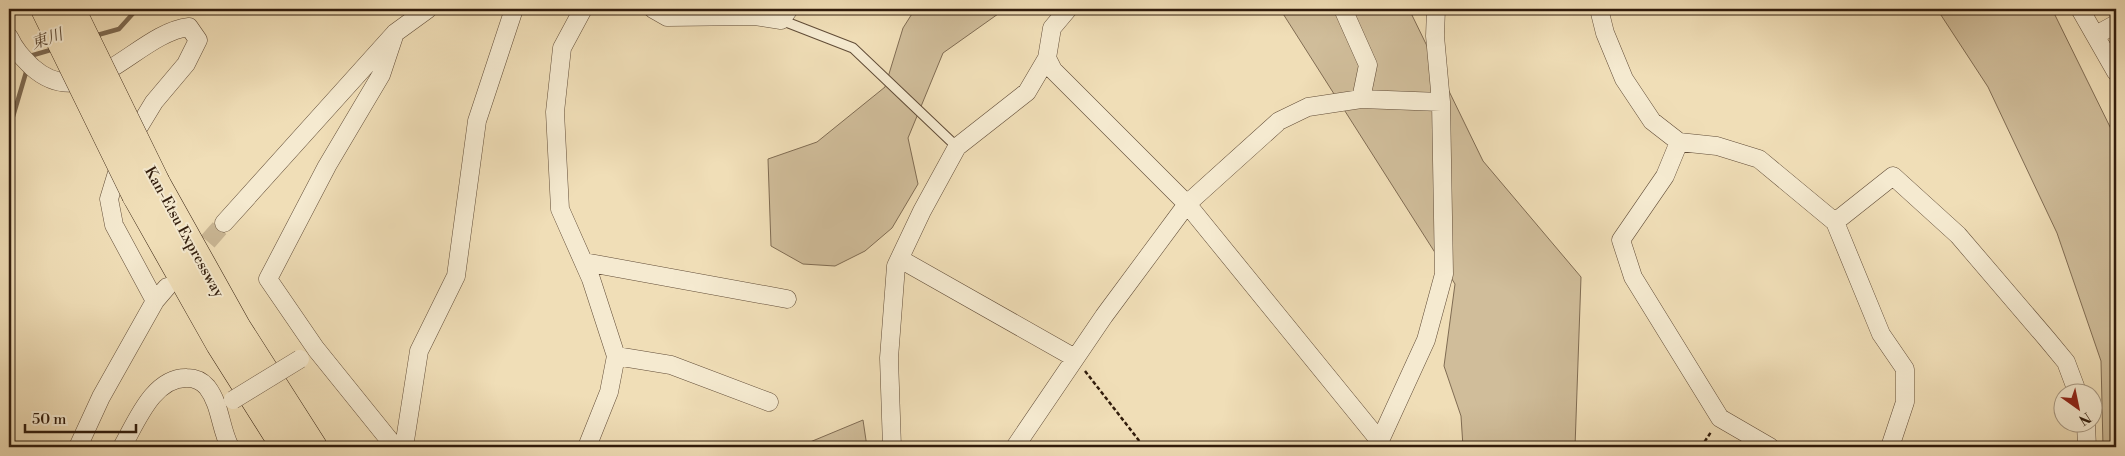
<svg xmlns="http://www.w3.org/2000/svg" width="2125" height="456" viewBox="0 0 2125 456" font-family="'Libre Bodoni','Noto Serif JP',serif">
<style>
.green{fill:#d0bd9a;stroke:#806c53}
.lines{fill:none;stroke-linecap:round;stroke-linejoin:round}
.stream{stroke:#7d6950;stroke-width:4.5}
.street-tunnel{stroke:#cab795;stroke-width:18;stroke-dasharray:18 9;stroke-linecap:butt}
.lane-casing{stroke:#614c37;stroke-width:11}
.street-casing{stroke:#614c37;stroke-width:19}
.highway-casing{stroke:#311c0c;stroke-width:29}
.path{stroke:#311c0c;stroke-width:2.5;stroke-dasharray:4 2.5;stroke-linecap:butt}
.lane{stroke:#f5ead0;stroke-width:9}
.street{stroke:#f5ead0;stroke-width:18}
.highway{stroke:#f0deb7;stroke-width:28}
.street-bridge-casing{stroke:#614c37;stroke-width:19;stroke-linecap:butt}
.highway-bridge-casing{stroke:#311c0c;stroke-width:29;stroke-linecap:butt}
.street-bridge{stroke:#f5ead0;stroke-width:18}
.highway-bridge{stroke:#f0deb7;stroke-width:28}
.labels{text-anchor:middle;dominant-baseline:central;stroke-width:4;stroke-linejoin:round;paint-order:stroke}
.street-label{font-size:15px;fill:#311c0c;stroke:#f5ead0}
.water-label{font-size:16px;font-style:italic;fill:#5d4934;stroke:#f5ead0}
</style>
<rect width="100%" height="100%" fill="#f0deb7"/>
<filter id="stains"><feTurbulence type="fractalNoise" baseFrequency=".004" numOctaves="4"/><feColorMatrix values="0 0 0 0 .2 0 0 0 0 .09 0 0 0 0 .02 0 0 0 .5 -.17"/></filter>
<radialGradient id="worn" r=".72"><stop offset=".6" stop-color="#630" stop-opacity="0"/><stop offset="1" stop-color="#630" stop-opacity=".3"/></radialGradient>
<path class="green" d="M915,9H1011L998,14L943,53L908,138L918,184L892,228L865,251L835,266L803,264L771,246L768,159L817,142L885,87L903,28Z
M1280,9H1409L1483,161L1581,277L1575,447H1463L1461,416L1444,366L1455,284Z
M1937,9H2052L2116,139V447H2103L2101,361L2057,233L1988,87Z
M863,420L867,447H798Z"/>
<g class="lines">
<path class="stream" d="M94,36L119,29L137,9
M29,59L30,56L54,49
M9,130L27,69"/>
<path class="street-tunnel" d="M190,262L224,223"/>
<g class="lane-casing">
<path id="lane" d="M781,20L853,48L957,147"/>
</g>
<g class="street-casing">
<path id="street" d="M583,9L562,48L555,112L560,209L591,279L616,356L609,392L587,447
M653,9L667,17L755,16L781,20L789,9
M1343,9L1368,65L1361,99
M1599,9L1605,33L1624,79L1652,121L1679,142L1717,146L1759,159L1835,222L1881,334L1905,369V402L1890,447
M2080,9L2116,72
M2096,35L2116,24
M9,37C15,50 22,57 32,67C88,117 136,33 189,27L198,40L186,64L154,102L123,153L109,199L114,225L155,301
M1047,58L1053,70L1187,204L1379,440
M1679,142L1665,176L1621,240L1633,277L1720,418L1770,447
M1835,222L1893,176L1958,235L2047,339L2066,362L2078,394
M224,223L395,33L428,9
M900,259L1075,358
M584,262L787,299
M616,356L671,365L769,402
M2086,424L2087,447
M78,447L101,397L155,301L167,287
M122,447C136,423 153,377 187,378C195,378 201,380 207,387C221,405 220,428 230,447
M395,447L316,349L268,279L327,166L381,75L395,33
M404,447L419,351L456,276L477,121L514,9
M892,447L889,358L896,266L922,211L957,147L1027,92L1047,58L1052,28L1068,9
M1015,447L1104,316L1187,204L1279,121L1308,107L1361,99L1441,102
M1377,447L1426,340L1444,274L1441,102L1435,36L1436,9"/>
</g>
<g class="highway-casing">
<path id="highway" d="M156,183L237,328L313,447
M136,195L220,344L285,447"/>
</g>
<path class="path" d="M1085,371L1144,447
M1701,447L1711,432"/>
<use href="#lane" class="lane"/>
<use href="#street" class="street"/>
<use href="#highway" class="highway"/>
<g class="street-bridge-casing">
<path id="street-bridge" d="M233,400L300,359"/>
</g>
<g class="highway-bridge-casing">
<path id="highway-bridge" d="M45,9L136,195
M71,9L156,183"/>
</g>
<use href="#street-bridge" class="street-bridge"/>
<use href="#highway-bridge" class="highway-bridge"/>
</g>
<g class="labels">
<g class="street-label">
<text transform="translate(184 232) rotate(61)">Kan-Etsu Expressway</text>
</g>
<g class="water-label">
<text transform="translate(47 39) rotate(-19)">東川</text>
</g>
</g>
<rect width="2125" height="456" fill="none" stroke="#f0deb7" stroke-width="30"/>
<rect x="10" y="10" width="2105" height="436" fill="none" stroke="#311c0c" stroke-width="2.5"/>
<rect x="15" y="15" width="2095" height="426" fill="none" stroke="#311c0c"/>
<g transform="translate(2078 408) rotate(147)"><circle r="24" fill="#f5ead0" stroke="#a79882"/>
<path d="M0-4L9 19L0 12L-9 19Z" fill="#8f2418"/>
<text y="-8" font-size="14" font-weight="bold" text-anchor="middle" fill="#311c0c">N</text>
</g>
<path d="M25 424v8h111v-8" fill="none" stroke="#311c0c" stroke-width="2.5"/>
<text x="32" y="424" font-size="15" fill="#311c0c" stroke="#f5ead0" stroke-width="4" paint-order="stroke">50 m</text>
<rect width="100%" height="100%" filter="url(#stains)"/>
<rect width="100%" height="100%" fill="url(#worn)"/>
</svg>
